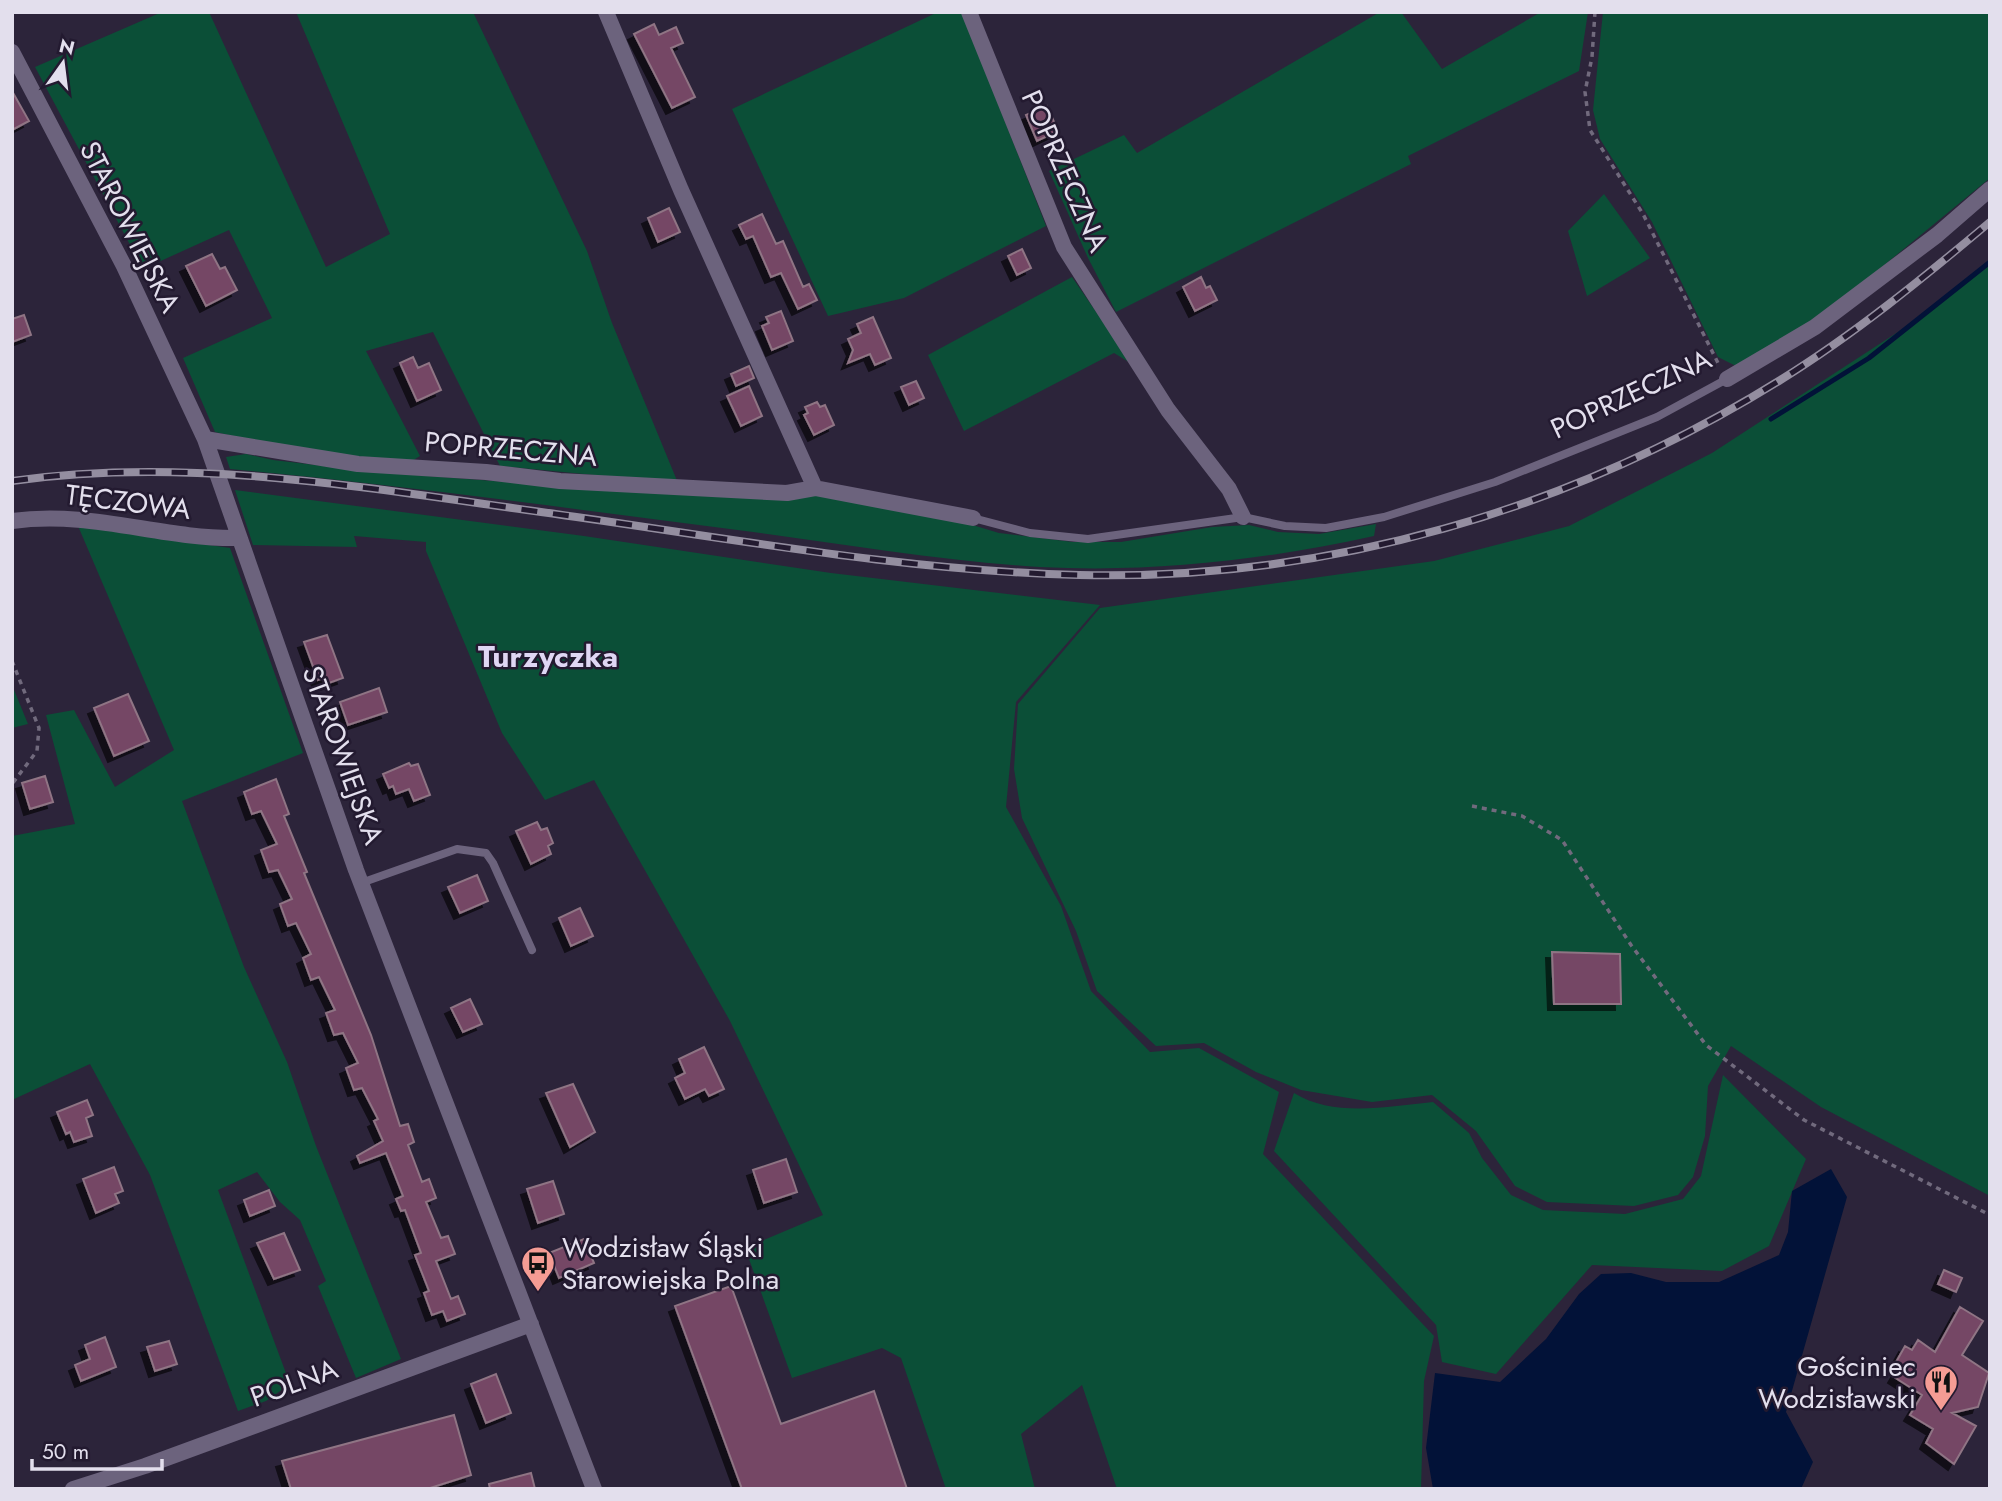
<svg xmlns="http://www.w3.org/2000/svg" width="2002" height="1501" viewBox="0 0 2002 1501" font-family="Jost,sans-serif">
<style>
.green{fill:#0b4f37}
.water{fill:#021238}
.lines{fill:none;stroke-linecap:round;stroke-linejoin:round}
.stream{stroke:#021238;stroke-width:5}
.building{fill:#754665;stroke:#8f7484;stroke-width:2;filter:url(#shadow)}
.path{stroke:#716a7d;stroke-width:3.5;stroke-dasharray:5 5;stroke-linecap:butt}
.lane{stroke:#6c637d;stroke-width:8}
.street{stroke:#6c637d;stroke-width:16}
.rail-casing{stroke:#948ea0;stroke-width:8}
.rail{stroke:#231a30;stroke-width:5;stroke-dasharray:16;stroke-linecap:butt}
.labels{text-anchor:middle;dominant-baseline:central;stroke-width:5;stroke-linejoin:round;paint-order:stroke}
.street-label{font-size:28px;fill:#e3dfed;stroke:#231a30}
.poi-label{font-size:28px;fill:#e3dfed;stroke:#231a30;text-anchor:start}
.neighbourhood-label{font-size:30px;font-weight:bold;fill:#dfd6f3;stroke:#231a30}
</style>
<defs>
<filter id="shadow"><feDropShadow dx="-6" dy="6" stdDeviation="0" flood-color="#0009"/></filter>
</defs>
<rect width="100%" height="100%" fill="#2c243a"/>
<path class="green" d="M162,12H209L326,267L390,234L296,12H473L587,251L612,323L678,483L500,466L433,332L366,351L420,456L410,462L301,451L215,432L183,358L272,318L229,230L143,269L35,67Z
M938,12H962L1046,226L904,298L828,316L732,109Z
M1380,12H1401L1442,69L1541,12H1588L1579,71L1408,156L1411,164L1116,312L1088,258L1049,171L1124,135L1137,153Z
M1603,12H1990V178L1832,308L1738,367L1718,357L1652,222L1600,139L1593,110Z
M1604,194L1650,258L1587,296L1568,231Z
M1990,260V1196L1821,1107L1731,1046L1708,1086L1705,1136L1693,1177L1678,1195L1634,1206L1547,1202L1515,1186L1476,1131L1432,1095L1372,1102L1301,1090L1256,1072L1204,1043L1156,1046L1097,991L1076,931L1022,818L1014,769L1018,704L1100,608L1434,561L1569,526L1712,453L1921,317Z
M1072,277L1132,364L1114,353L964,431L928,355Z
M246,454L273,460L375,472L534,484L813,495L946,517L999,533L1073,542H1121L1212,527L1249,525L1278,532L1319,534L1376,524L1374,536C1265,560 1152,573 1040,567C944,561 848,545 753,532C578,510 405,485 230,469L226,457Z
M235,490L584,536L831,573L1100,605L1016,702L1006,807L1061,906L1091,991L1150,1052L1199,1048L1279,1092L1263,1154L1434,1336L1424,1381L1421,1489H1117L1082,1385L1021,1434L1035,1489H946L901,1358L882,1348L792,1378L745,1248L823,1215L730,1021L594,780L545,800L502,733L426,551V542L354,536L357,547L253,545Z
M78,526L230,548L303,753L182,801L244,967L287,1062L316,1146L401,1359L356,1378L318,1286L326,1281L300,1220L280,1202L257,1172L218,1190L290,1384L266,1401L238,1411L150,1175L90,1064L12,1100V836L75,824L46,715L74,710L115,787L174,750Z
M12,685L28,724L12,728Z
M1723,1075L1806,1159L1769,1246L1722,1271L1592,1265L1496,1374L1442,1362L1436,1325L1274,1151L1294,1093C1334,1118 1389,1106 1433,1102L1469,1133L1482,1158L1511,1195L1543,1210L1625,1214L1683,1199L1701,1176Z"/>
<path class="water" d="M1831,1169L1847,1197L1786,1412L1813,1462L1801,1489H1433L1426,1448L1435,1373L1500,1382L1546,1339L1579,1294L1601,1274L1631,1273L1666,1282H1719L1779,1255L1788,1232L1792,1191Z"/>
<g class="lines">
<path class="stream" d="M1771,419L1869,358L1990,262"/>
</g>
<path class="building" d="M654,24L659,35L676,27L683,43L671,48L695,97L672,108L634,34Z
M12,91L29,121L12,130Z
M1047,106L1058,131L1037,141L1026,115Z
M669,208L680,232L658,242L648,218Z
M762,214L776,244L783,241L803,287L809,284L817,300L798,309L781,273L771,277L753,236L746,239L739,225Z
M1022,249L1031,268L1017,275L1008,256Z
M212,254L220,269L225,267L237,290L206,306L186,266Z
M1201,277L1206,288L1210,286L1217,300L1195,311L1183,287Z
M781,311L793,341L772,350L762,326L769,323L766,317Z
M24,315L31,335L12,342V319Z
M873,317L891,358L875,365L870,354L848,363L853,350L848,339L861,333L857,324Z
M413,357L418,368L429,363L441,390L417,401L400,363Z
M749,366L754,378L736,386L731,374Z
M916,381L924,398L909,405L901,387Z
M749,386L762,416L741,426L727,396Z
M817,402L820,407L825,405L834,425L814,435L804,415L808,413L805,407Z
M327,635L343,678L326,684L323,678L318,680L304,642Z
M379,688L387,712L348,725L340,702Z
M128,694L149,741L114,756L94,708Z
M409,763L411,766L418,764L430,795L414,801L409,789L396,794L393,786L389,788L383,774Z
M45,776L53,802L30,809L22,783Z
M276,779L289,814L284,816L307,872L304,873L371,1035L400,1126L408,1124L414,1142L408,1145L422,1182L429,1179L436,1198L426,1202L441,1238L448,1236L455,1254L436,1261L451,1299L458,1296L465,1314L447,1321L443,1311L432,1315L424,1293L429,1291L415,1255L421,1253L405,1210L401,1211L396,1199L403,1196L386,1153L360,1163L357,1156L383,1141L374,1121L378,1119L362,1088L354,1090L346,1068L358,1063L343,1033L334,1035L326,1013L335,1010L319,977L311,980L303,958L311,954L296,923L288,926L280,904L292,899L278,870L269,872L261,850L277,844L261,811L252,814L244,792Z
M537,822L541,830L547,828L553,843L548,846L551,854L531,864L516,831Z
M477,875L488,901L460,913L448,887Z
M580,908L593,936L571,946L559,918Z
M1552,952L1620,954L1621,1004H1554Z
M470,999L482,1024L463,1032L451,1008Z
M704,1047L724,1089L709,1096L705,1089L685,1099L675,1078L685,1073L679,1059Z
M573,1084L595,1132L570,1147L546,1093Z
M87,1100L93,1115L86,1118L92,1136L74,1142L70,1132L66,1134L57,1112Z
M786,1159L797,1192L764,1203L753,1170Z
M114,1167L123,1191L115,1194L119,1203L96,1213L83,1179Z
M553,1181L564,1214L538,1223L527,1189Z
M269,1190L275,1206L250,1216L244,1200Z
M284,1233L300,1270L274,1279L257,1243Z
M584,1239L594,1263L559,1278L549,1253Z
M1944,1270L1962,1278L1956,1292L1938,1284Z
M731,1286L781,1424L874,1391L907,1489H742L675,1306Z
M1960,1307L1983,1321L1962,1355L1989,1373L1978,1407L1952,1413L1976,1426L1954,1464L1926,1443L1933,1429L1910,1415L1922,1395L1894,1377L1900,1367L1895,1364L1905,1346L1912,1350L1918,1340L1935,1352Z
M105,1337L116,1367L81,1381L75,1365L90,1359L85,1345Z
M169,1341L177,1364L155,1371L147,1347Z
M496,1374L511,1413L486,1423L471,1384Z
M454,1415L471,1475L427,1489H291L282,1461Z
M531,1473L535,1489H490L489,1484Z"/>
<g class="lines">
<path class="path" d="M1595,12L1592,57L1585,92L1590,130L1643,214L1719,365
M12,661L39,728L37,751L12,784
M1472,806L1522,816L1562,840L1631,945L1706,1045L1804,1120L1990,1215
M12,818V819"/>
<path class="lane" d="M973,518L1030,533L1088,539L1243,517L1285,526L1326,528L1384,517L1495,482L1657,417L1727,379
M361,883L457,849L486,853L493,863L532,950"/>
<path class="street" d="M606,12L681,190L815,488
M969,12L1064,247L1168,410L1229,489L1243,517
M12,52L124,266L205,439L356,870L594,1489
M1727,379L1815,327L1937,235L1990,189
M205,439L358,464L486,472L560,481L787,493L815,488L973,518
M12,521C92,510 160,539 237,538
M73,1489L145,1466L531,1324"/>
<g class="rail-casing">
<path id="rail" d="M12,481C189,456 367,488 541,512C717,536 902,571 1079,575C1327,581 1572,510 1782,379C1856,333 1923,278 1990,222"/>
</g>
<use href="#rail" class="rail"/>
</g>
<defs>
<g id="bus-pin" transform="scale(1.75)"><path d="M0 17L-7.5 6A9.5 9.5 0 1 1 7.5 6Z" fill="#f59c94" stroke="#231a30"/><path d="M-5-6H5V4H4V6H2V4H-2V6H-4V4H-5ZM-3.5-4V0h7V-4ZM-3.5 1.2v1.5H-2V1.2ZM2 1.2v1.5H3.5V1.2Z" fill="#111"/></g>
<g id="restaurant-pin" transform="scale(1.75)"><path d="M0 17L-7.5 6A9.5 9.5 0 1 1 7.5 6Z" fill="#f59c94" stroke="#231a30"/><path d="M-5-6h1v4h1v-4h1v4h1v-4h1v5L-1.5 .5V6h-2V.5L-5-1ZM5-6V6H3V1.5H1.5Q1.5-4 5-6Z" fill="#111"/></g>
</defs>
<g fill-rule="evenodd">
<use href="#bus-pin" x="538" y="1263"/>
<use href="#restaurant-pin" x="1941" y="1382"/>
</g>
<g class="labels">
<g class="street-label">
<text transform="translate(1065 171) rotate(66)">POPRZECZNA</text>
<text transform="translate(130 227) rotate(63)">STAROWIEJSKA</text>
<text transform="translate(1631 394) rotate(-25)">POPRZECZNA</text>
<text transform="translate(511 449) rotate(5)">POPRZECZNA</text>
<text transform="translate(128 502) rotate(7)">TĘCZOWA</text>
<text transform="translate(343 755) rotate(70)">STAROWIEJSKA</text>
<text transform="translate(294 1383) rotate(-20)">POLNA</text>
</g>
<g class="poi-label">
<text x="562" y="1247">Wodzisław Śląski<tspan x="562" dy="32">Starowiejska Polna</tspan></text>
<text x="1916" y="1366" text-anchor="end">Gościniec<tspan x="1916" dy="32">Wodzisławski</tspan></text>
</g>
<g class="neighbourhood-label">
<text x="548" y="656">Turzyczka</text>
</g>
</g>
<rect width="2002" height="1501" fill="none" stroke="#e3dfed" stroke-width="28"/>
<g transform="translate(63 63) rotate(14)" stroke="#231a30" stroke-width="5" paint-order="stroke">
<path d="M0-5L12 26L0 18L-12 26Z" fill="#e3dfed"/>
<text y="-10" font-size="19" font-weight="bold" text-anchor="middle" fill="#e3dfed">N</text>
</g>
<path d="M32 1459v10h130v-10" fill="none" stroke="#e3dfed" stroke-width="3.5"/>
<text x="42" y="1459" font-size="21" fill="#e3dfed" stroke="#231a30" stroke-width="5" paint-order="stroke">50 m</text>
</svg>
